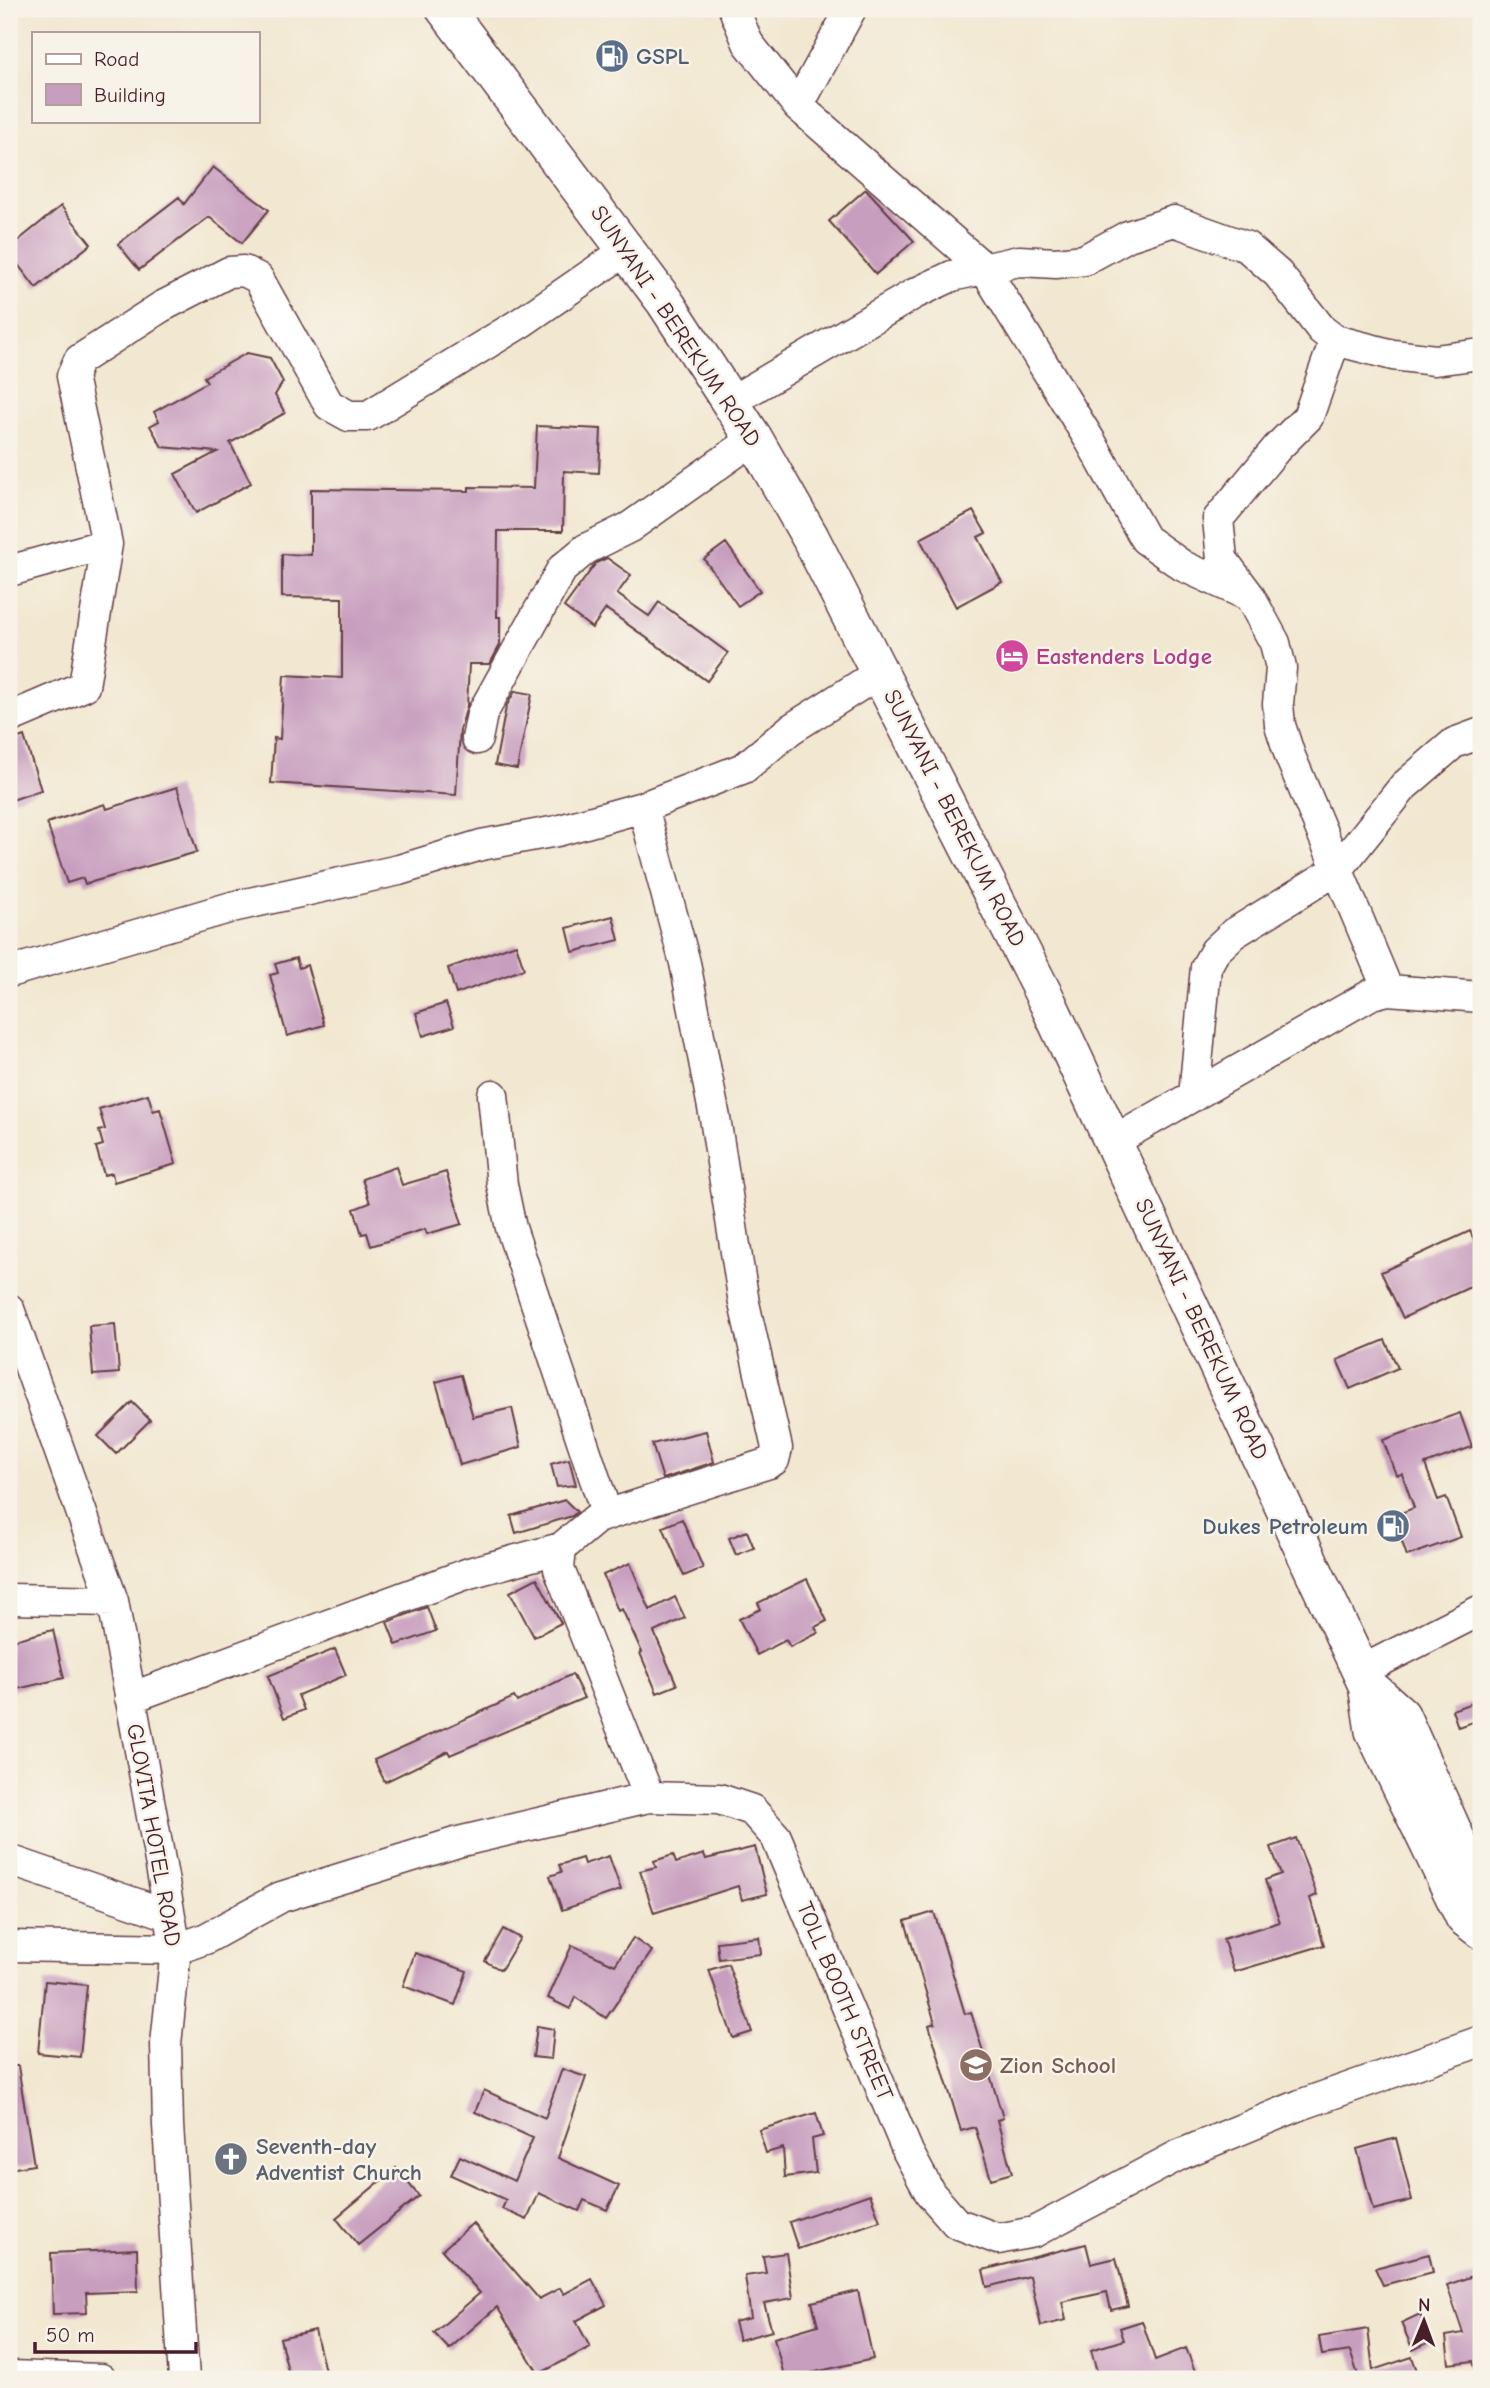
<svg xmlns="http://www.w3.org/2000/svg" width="1490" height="2388" viewBox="0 0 1490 2388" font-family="'Comic Neue',sans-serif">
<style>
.building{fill:#c89ebf}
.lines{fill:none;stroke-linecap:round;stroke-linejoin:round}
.minor-casing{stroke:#633d44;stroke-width:33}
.major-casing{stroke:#633d44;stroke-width:40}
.minor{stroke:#fff;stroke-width:30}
.major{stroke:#fff;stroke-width:37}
.labels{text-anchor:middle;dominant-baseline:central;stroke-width:5;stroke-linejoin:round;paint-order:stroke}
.service-label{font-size:23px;font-weight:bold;fill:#4e5e75;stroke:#f7f3e8;text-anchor:start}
.street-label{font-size:23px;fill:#4a1f2b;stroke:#f7f3e8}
.hotel-label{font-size:23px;font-weight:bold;fill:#b23c85;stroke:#f7f3e8;text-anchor:start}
.education-label{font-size:23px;font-weight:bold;fill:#785e54;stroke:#f7f3e8;text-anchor:start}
.worship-label{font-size:23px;font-weight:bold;fill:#5b616d;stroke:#f7f3e8;text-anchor:start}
</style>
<rect width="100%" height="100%" fill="#f7f3e8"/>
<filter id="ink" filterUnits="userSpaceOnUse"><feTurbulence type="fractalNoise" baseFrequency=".0143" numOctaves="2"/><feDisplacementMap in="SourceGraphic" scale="14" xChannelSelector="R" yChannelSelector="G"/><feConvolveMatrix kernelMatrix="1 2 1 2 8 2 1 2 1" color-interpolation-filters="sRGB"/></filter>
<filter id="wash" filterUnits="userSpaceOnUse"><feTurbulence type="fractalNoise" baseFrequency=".00686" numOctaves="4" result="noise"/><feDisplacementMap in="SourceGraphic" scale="28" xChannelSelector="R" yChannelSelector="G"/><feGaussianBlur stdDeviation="1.57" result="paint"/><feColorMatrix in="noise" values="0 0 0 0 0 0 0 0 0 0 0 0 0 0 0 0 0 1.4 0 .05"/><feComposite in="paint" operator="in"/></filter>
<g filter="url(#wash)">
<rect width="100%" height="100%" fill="#f2e7d0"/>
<g id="blocks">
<path class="building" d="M213,167L269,210L242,243L209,217L139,270L118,244L179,197L184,204Z
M866,189L914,241L876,274L829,221Z
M61,206L91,244L36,288L9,253V248Z
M247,353L270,358L283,382L275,395L285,413L230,443L251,483L196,513L175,474L217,452L162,447L150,426L159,421L154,412L207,382L204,377Z
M537,426L601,429L599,473L564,471L563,531H498L497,617H500V645L490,664H469L467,706L460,730L456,795L271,783L274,738L280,739L284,675L342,678V598L282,597V554L311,555V489L469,491V487L534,488Z
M973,511L986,533L978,537L1002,582L956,607L920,539Z
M726,543L760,591L738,606L704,559Z
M607,558L631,575L617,594L649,616L659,602L728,653L707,681L606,609L592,628L564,607L596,563Z
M515,691L532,694L517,769L495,765L506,707Z
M24,736L41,790L9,801V741Z
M177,787L197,852L85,884L83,878L67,883L47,823L105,804L107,809Z
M613,916L619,940L573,952L567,928Z
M516,944L524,969L456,994L448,968Z
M296,958L299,968L307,965L324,1025L287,1036L270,975L278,973L275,964Z
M446,1003L454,1026L423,1036L416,1013Z
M148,1094L153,1111L160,1109L176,1164L114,1182L112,1173L104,1175L96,1147L103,1145L99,1131L105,1129L99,1109Z
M396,1167L402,1185L446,1172L462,1224L427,1234L425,1229L371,1246L367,1233L362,1234L354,1209L370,1203L362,1179Z
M1470,1231L1481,1255V1282L1403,1318L1381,1272Z
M115,1324L119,1373L93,1375L89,1326Z
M1385,1340L1398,1368L1350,1389L1337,1360Z
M461,1375L473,1417L512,1408L521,1447L460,1465L436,1382Z
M132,1402L150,1420L116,1454L98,1436Z
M1460,1413L1472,1447L1425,1464L1438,1500L1446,1497L1461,1537L1407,1556L1393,1516L1414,1508L1402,1474L1396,1475L1383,1440Z
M706,1431L714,1462L663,1479L652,1444Z
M569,1459L576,1485L557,1487L551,1464Z
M565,1500L577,1512L572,1516L516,1533L511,1516Z
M682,1519L703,1568L684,1576L663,1527Z
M747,1531L754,1548L736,1555L729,1538Z
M630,1563L650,1610L675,1597L685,1618L654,1632L677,1685L657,1693L640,1653L642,1652L622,1609L618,1611L603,1575Z
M537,1578L561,1623L534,1637L510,1592Z
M807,1579L827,1621L815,1627L818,1633L790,1647L786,1640L757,1655L739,1619L761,1609L758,1603Z
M427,1607L436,1631L396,1645L387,1622Z
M53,1630L64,1678L9,1691V1641Z
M335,1649L346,1675L298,1695L304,1710L284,1718L268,1676Z
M572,1674L584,1698L450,1755L448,1751L385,1782L374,1760L514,1697L517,1702Z
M1477,1701L1481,1719L1458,1727L1452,1710Z
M1296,1838L1317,1895L1310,1898L1324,1945L1234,1972L1223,1939L1280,1922L1265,1880L1281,1874L1271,1847Z
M755,1847L767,1894L742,1900L738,1886L654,1913L640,1871L656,1867L654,1861L673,1855L676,1863L704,1854L706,1859Z
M609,1856L621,1890L562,1910L550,1876L562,1872L559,1865L582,1858L584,1864Z
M934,1912L965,2014L971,2012L1003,2118L997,2120L1012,2173L991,2179L975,2127L961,2131L929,2025L935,2023L905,1921Z
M503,1929L520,1938L501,1970L485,1961Z
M759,1937L761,1954L719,1959L717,1942Z
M633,1938L652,1951L606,2018L575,1997L570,2009L548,1998L572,1945L615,1965Z
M415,1953L467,1971L455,2005L403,1986Z
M728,1964L752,2032L733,2038L709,1970Z
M45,1981L87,1985L80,2057L38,2053Z
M537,2026L554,2029L551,2059L533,2057Z
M9,2066H18L34,2165L9,2169Z
M562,2069L586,2077L558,2158L619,2186L607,2210L584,2200L579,2211L539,2193L527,2220L502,2209L506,2200L451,2175L460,2156L514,2181L533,2138L475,2112L484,2090L545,2118Z
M816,2113L823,2136L812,2139L816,2173L785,2177L783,2148L766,2153L759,2130Z
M1396,2138L1412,2200L1373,2210L1357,2149Z
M396,2168L419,2196L358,2245L336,2218Z
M870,2194L880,2221L798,2249L789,2222Z
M473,2223L539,2299L560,2288L564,2294L592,2279L606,2305L576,2321L590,2347L539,2374L497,2307L449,2349L434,2333L480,2293L442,2250Z
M1086,2244L1091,2264L1116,2258L1128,2306L1111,2310L1107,2292L1062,2302L1066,2320L1041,2326L1030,2276L987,2287L983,2270Z
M137,2249L138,2291L86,2293L87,2313L53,2314L51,2253Z
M786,2253L793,2298L764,2303L772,2331L739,2340L734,2322L751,2318L745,2276L766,2273L763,2256Z
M1429,2254L1433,2272L1383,2285L1375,2268Z
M1481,2273V2377L1478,2378L1473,2361L1449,2364L1446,2336L1463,2333L1447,2285Z
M858,2291L873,2359L811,2373L813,2379H785L774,2338L818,2325L812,2302Z
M1420,2314L1432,2341L1413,2350L1401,2323Z
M1142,2321L1155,2360L1186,2348L1198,2379H1099L1091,2350L1124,2340L1120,2328Z
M1368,2329L1373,2370L1412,2357L1420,2379H1356L1358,2375L1350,2351L1322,2355L1319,2337Z
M315,2330L327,2379H290L280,2338Z"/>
</g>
</g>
<g filter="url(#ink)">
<use href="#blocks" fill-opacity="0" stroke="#633d44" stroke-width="2"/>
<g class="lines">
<g class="minor-casing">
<path id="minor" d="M734,9L748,43L798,106L984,268L1091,442L1145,539L1183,566L1245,594
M798,106L851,9
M730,402L914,294L952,276L1019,261L1056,263L1084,260L1128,236L1174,221L1247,247L1278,274L1322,330L1335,340L1393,355L1435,360L1481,354
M9,571L107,544L72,376L79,360L161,307L229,272L244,271L258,278L329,405L349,416H368L522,322L628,249
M9,718L84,686L107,544
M477,739L482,714L562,569L586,549L630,527L754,439
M9,972L232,907L399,870L481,845L557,831L643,807
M1388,990L1481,997
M493,1095L502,1185L511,1228L607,1515
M1194,1096L1206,967L1215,951L1233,934L1338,869L1404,786L1454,743L1481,733
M1114,1141L1372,994L1388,990L1290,756L1280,725L1278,704L1281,668L1275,643L1249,595L1222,559L1218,519L1277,448L1308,417L1335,340
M9,1309L113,1601L176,1949L166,2044L168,2125L184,2379
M9,1599L113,1601
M1361,1671L1481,1610
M130,1698L469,1573L561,1548
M649,1797L559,1569L561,1548L597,1518L769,1463L774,1460L777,1448L744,1303L715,1118L685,963L643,807L744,768L791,729L881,672
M9,1860L169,1915
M9,1946L176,1949L205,1939L281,1897L458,1842L649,1797L719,1799L752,1810L776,1837L908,2152L930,2193L956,2223L998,2239L1034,2232L1179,2155L1300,2105L1481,2041
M9,2376L101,2379"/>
</g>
<g class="major-casing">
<path id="major" d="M445,9L665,302L754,439L810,537L1047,1001L1367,1685L1374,1731L1464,1917L1481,1930
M1367,1685L1401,1715L1481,1894"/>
</g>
<use href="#minor" class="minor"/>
<use href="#major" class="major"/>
</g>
</g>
<defs>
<g id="fuel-disc" transform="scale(1.75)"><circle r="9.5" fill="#5c6f8a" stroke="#f7f3e8"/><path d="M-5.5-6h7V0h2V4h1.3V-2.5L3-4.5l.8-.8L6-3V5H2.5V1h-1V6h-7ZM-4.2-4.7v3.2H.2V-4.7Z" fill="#fff"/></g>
<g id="hotel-disc" transform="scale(1.75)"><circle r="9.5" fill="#d1479c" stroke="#f7f3e8"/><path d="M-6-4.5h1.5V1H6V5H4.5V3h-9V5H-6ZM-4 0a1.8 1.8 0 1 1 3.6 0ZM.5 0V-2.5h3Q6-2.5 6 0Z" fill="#fff"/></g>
<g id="school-disc" transform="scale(1.75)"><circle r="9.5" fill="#8d6e63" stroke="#f7f3e8"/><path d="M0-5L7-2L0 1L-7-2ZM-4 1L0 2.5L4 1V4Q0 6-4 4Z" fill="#fff"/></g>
<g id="church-disc" transform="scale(1.75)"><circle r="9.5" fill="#6b7280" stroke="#f7f3e8"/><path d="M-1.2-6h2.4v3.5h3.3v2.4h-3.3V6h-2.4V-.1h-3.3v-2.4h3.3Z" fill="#fff"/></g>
</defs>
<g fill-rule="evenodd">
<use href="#fuel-disc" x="612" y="56"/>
<use href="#hotel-disc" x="1012" y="656"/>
<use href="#fuel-disc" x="1393" y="1526"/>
<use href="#school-disc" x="976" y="2065"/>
<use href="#church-disc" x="231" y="2159"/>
</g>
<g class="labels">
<g class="service-label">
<text x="636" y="56">GSPL</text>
<text x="1368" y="1526" text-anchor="end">Dukes Petroleum</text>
</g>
<g class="street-label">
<text transform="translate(676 326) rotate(56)">SUNYANI - BEREKUM ROAD</text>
<text transform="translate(955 818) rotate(63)">SUNYANI - BEREKUM ROAD</text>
<text transform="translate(1202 1329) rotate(65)">SUNYANI - BEREKUM ROAD</text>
<text transform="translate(154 1835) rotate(80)">GLOVITA HOTEL ROAD</text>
<text transform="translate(845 2001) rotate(67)">TOLL BOOTH STREET</text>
</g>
<g class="hotel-label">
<text x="1036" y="656">Eastenders Lodge</text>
</g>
<g class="education-label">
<text x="1000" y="2065">Zion School</text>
</g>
<g class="worship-label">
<text x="256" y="2146">Seventh-day<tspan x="256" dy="26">Adventist Church</tspan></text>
</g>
</g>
<rect width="1490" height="2388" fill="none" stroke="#f7f3e8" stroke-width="35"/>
<rect x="32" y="32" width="228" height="91" fill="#f7f3e8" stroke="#b29e9c" stroke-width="2"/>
<rect x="46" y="54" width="35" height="10" fill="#ffffff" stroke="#b29e9c" stroke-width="2"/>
<text x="94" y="66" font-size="21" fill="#4a1f2b">Road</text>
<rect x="46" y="84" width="35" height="21" fill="#c89ebf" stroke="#b29e9c" stroke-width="2"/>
<text x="94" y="102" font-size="21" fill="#4a1f2b">Building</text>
<g transform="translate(1424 2321) rotate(1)" stroke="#f7f3e8" stroke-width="5" paint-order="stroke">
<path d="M0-5L12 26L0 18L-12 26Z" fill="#4a1f2b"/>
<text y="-10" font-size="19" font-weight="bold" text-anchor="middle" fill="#4a1f2b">N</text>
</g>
<path d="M35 2342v10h161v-10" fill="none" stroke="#4a1f2b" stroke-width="3.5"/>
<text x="46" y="2342" font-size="21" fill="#4a1f2b" stroke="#f7f3e8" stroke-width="5" paint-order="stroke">50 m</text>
</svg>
